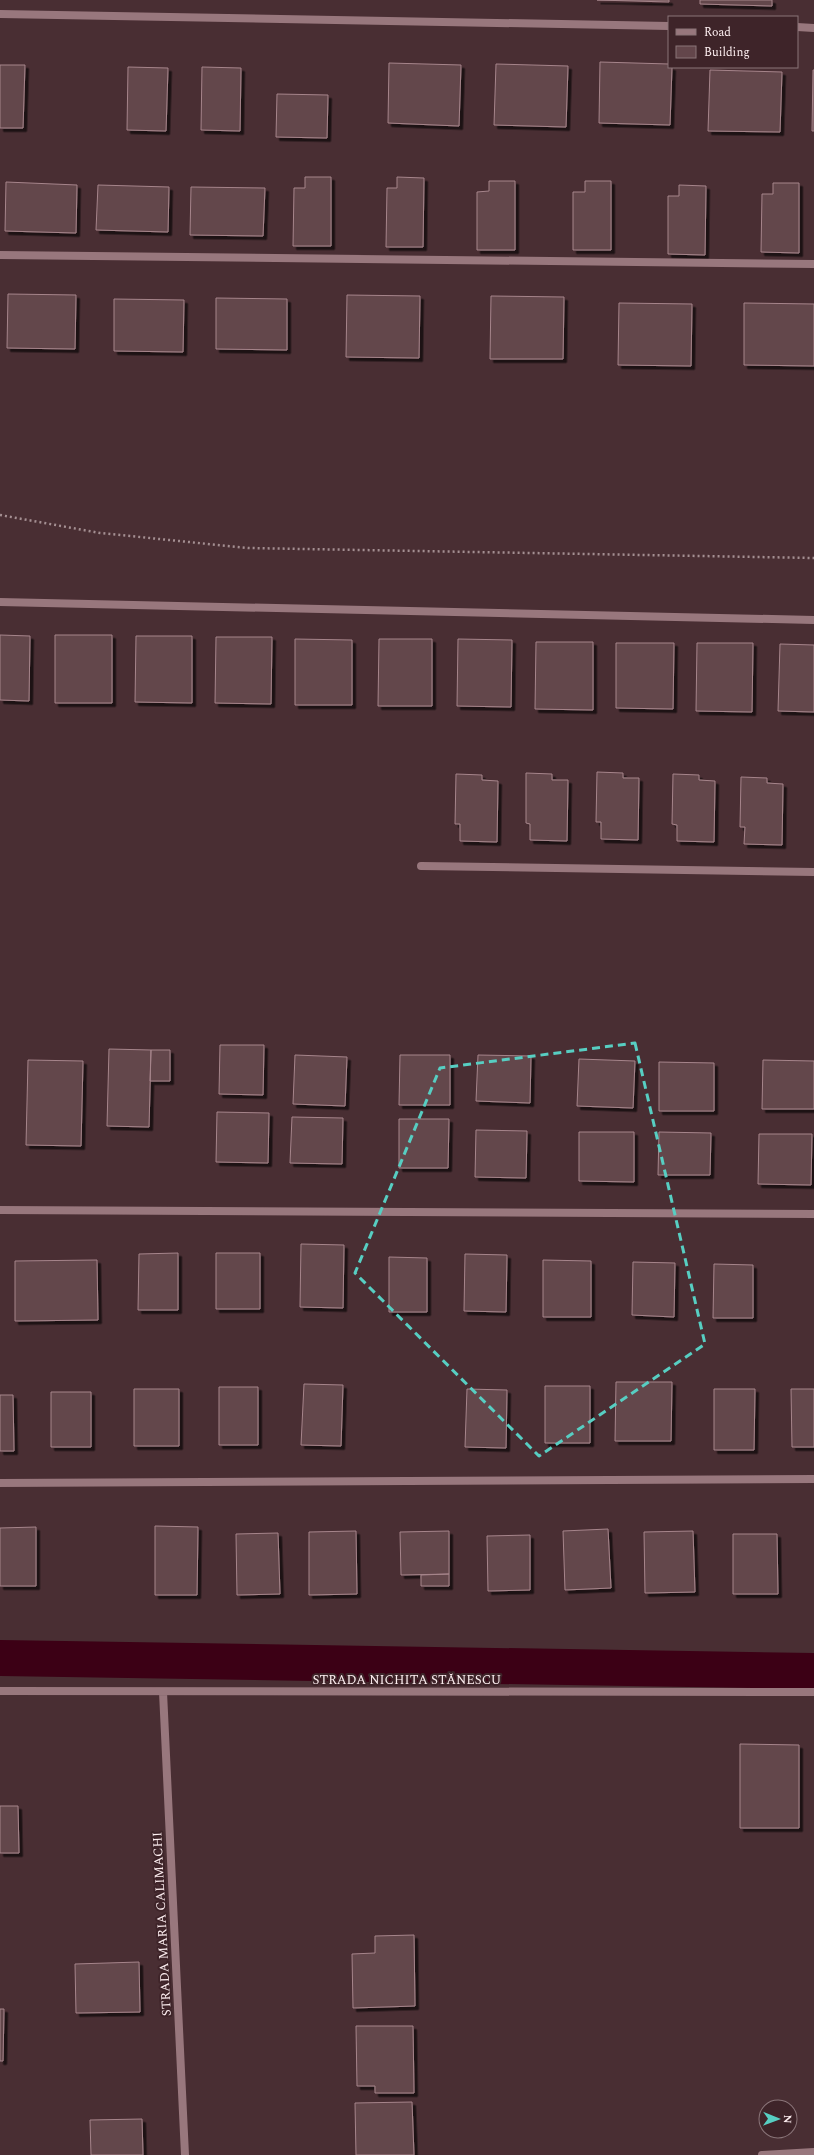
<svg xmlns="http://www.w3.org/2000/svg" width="814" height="2155" viewBox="0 0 814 2155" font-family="Spectral,serif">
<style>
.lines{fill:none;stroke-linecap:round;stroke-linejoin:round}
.canal{stroke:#3c0015;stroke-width:36}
.building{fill:#63464b;stroke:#a6858b;filter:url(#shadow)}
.path{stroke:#a48f92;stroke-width:2.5;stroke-dasharray:2 3;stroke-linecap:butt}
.street{stroke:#98777d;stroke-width:8}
.marked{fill:none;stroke:#57cec2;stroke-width:3;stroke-dasharray:8 5;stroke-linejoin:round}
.labels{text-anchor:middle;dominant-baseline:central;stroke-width:4;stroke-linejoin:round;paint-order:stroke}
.street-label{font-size:13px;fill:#fdeef0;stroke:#3e2429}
</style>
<defs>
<filter id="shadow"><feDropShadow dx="3.5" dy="3.5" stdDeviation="0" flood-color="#0009"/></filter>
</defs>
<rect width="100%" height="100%" fill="#492e33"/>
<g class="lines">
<path class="canal" d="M0,1658L814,1671"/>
</g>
<path class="building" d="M597,0H669V2Z
M700,0H772V6L700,4Z
M600,62L669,64V67H672L670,125L599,123Z
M389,63L461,65L459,126L388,123Z
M496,64L568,66L566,127L494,125Z
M0,65H25L23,128H0Z
M128,67L168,68L166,131L127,130Z
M202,67L241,68L240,131L201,130Z
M710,70L782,72L780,132L708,131Z
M813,70H814V131H812Z
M277,94L328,95L327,138L276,137Z
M305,177H331V246H293L294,188H305Z
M397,177L424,178L423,247H386L387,188H397Z
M489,181H515V250H477V192L489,191Z
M585,181H611V250H573V192H585Z
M6,182L77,185L76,233L5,231Z
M773,183H799V253L761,252L762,194H773Z
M98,185L169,187L168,232L96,230Z
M679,185L706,186L705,255L668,254V196H679Z
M191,187L265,188L263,236L190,235Z
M8,294L76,295L75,349L7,348Z
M347,295L420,296L419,358L346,357Z
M491,296L564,297L563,359H490Z
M216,298L287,299V350L216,349Z
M114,299L184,300L183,352L114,351Z
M619,303L692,304L691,366L618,365Z
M744,303L814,304V366L744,365Z
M0,635L30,636L29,701L0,700Z
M55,635H112V703H55Z
M136,636H192V703L135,702Z
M216,637H272L271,704L215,703Z
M295,639L352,640V705H295Z
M379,639H432V706H378Z
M458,639L512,640L511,707L457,706Z
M536,642H593V710L535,709Z
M616,643H674L673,709L616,708Z
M697,643H753L752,712L696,711Z
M780,644L814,645V712L778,711Z
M597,772L623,773V778H639L638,840L601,839V822H596Z
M526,773L552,774V780H568L567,841L530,840V824L526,823Z
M456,774L482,775V780L498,781L497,842L460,841V824H455Z
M673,774L699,775V780L715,781L714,842L677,841V825L672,824Z
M741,777L767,778V783L783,784L782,845L744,844L745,827H740Z
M220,1045H264L263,1095L219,1094Z
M109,1049L151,1050L149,1127L107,1126Z
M151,1050H170V1081H150Z
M295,1055L347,1057L345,1106L293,1104Z
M400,1055H450V1105H399Z
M478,1055L531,1056L530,1103L476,1101Z
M579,1059L635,1061L633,1108L577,1106Z
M28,1060L83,1061L81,1146L26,1145Z
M763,1060L814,1061V1109H762Z
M659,1062L714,1063V1111H659Z
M217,1112L269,1113L268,1163L216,1162Z
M292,1117L343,1118L342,1164L290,1163Z
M399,1119H449L448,1168H399Z
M476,1130L527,1131L526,1178L475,1177Z
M579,1132H634V1182L579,1181Z
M659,1132L711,1133L710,1175H658Z
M759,1134H812L811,1185L758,1184Z
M301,1244L344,1245L343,1308L300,1307Z
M178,1253V1310H138L139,1254Z
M216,1253H260V1309H216Z
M465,1254L507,1255L506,1312L464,1311Z
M389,1257L427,1258V1312H389Z
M97,1260L98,1320L15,1321V1261Z
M543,1260L591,1261V1317H543Z
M633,1262L675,1263L674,1317L632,1315Z
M714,1264L753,1265V1318H713Z
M616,1382H672L671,1441H615Z
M304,1384L343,1385L341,1446L301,1445Z
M545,1386H590V1443H545Z
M219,1387H258V1445H219Z
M134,1389H179V1446H134Z
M467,1389L507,1390L506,1448L465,1447Z
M714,1389H755L754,1450H714Z
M791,1389H814V1447H792Z
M51,1392H91V1447H51Z
M0,1395H13L14,1451H0Z
M155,1526L198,1527L197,1595H155Z
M36,1527V1586H0V1528Z
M608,1529L611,1588L565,1590L563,1531Z
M356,1531L357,1594L309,1595V1532Z
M449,1531V1574L401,1575L400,1532Z
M693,1531L695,1592L645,1593L644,1532Z
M278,1533L280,1594L237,1595L236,1534Z
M733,1534H777L778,1594H733Z
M530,1535V1590L488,1591L487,1536Z
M449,1574V1586H421V1575Z
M740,1744L799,1745V1828H740Z
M0,1806H18L19,1853H0Z
M414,1935L415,2006L353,2008L352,1954L375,1953V1936Z
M139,1962L140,2012L76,2013L75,1964Z
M0,2009H4L3,2061H0Z
M356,2026H413L414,2093H375V2086H357Z
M412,2102L414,2155H356L355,2103Z
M142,2119L143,2155H91L90,2120Z"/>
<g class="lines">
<path class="path" d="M0,515L100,533L248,548L814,558"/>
<path class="street" d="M0,14L669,26
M797,27L814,28
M0,255L814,264
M0,602L814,620
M421,866L814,872
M0,1210L814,1214
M0,1483L814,1479
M0,1691L814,1692
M163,1692L185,2155
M762,2155L814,2152"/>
</g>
<path class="marked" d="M635,1043L705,1344L539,1456L355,1273L440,1068Z"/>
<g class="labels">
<g class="street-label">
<text x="407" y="1680">STRADA NICHITA STĂNESCU</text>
<text transform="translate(162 1924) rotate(-93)">STRADA MARIA CALIMACHI</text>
</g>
</g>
<rect x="668" y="16" width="130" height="52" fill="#3e2429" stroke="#8a7579"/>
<rect x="676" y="29" width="20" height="6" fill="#98777d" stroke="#8a7579"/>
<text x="704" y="36" font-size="12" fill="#fdeef0">Road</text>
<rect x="676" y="46" width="20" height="12" fill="#63464b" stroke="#8a7579"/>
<text x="704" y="56" font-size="12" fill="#fdeef0">Building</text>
<g transform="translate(778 2119) rotate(91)"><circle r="19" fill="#3e2429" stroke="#8a7579"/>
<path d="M0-3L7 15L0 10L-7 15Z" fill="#57cec2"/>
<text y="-6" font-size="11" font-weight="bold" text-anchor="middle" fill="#fdeef0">N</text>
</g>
</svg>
